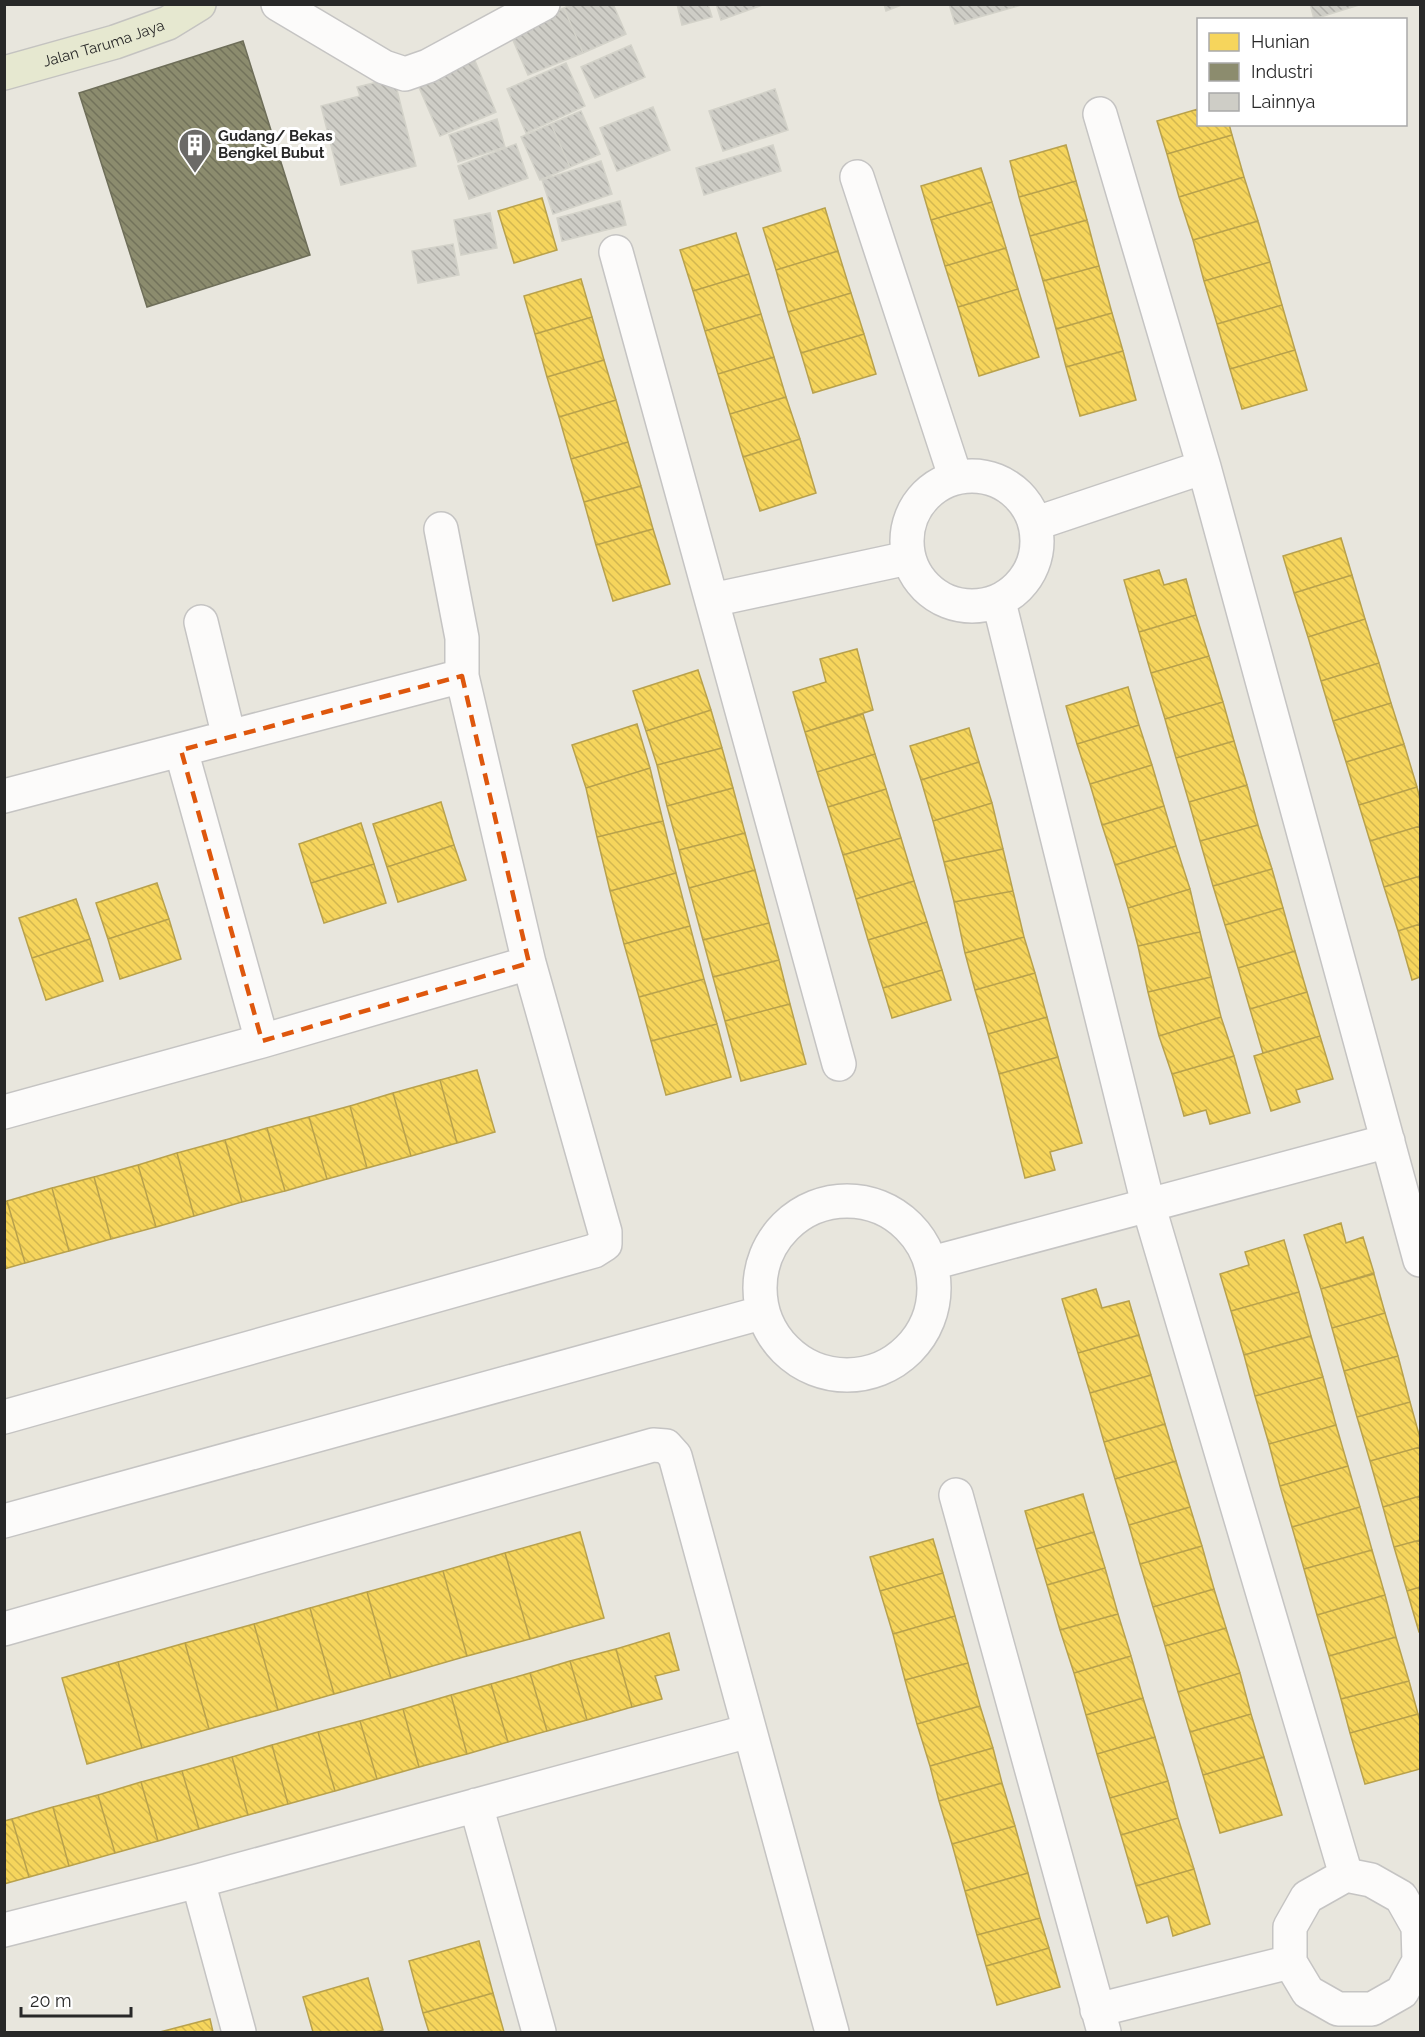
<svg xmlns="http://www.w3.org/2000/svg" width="1425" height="2037" viewBox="0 0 1425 2037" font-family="Raleway,sans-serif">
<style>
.homes{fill:url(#homes-back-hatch);stroke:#b8a14c;stroke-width:1.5}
.industry{fill:url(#industry-back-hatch);stroke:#6e6e59;stroke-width:1.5}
.building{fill:url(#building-back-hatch);stroke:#d3d2c9;stroke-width:1.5}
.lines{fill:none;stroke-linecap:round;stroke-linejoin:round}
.minor-casing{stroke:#c5c4c3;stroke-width:36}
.major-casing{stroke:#c4c3c0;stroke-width:36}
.minor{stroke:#fcfbfa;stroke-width:33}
.major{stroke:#e6e8d0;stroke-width:33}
.marked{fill:none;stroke:#de570d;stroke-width:4.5;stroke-dasharray:12 8;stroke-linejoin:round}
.labels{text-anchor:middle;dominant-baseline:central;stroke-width:6;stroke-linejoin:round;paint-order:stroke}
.street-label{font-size:15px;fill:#282828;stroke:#fff}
.poi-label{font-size:15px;font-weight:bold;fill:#282828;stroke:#fff;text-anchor:start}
</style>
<defs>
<pattern id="homes-back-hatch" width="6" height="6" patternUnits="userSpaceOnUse" patternTransform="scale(1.5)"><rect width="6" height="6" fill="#f6d55c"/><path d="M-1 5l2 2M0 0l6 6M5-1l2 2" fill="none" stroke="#d3b750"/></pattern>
<pattern id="industry-back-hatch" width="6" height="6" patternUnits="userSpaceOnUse" patternTransform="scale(1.5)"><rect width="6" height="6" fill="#8c8c6e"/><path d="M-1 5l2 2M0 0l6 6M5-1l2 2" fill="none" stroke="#72725a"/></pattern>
<pattern id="building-back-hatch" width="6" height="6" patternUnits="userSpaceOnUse" patternTransform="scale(1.5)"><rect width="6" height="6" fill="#cecdc6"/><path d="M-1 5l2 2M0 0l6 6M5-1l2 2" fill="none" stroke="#b1b0aa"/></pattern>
</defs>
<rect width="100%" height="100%" fill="#e8e6dd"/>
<path class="homes" d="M1198,109V124H1229L1232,135L1167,154L1157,121Z
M1232,135L1244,177L1179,197L1167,154Z
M1066,145L1076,181L1019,197L1010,161Z
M981,168L992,202L931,220L921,186Z
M1244,177L1258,221L1193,240L1179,197Z
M1076,181L1087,220L1030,236L1019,197Z
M542,198L557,250L514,263L498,211Z
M992,202L1006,248L945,266L931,220Z
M825,208L838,251L776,270L763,228Z
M1087,220L1099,266L1043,281L1030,236Z
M1258,221L1270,262L1204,281L1193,240Z
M736,233L749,274L693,291L680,250Z
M1006,248L1018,289L958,307L945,266Z
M838,251L851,293L788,312L776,270Z
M1270,262L1282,305L1217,324L1204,281Z
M1099,266L1112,313L1056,329L1043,281Z
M749,274L761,314L705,331L693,291Z
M581,279L592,317L535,334L524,296Z
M1018,289L1039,357L979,376L958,307Z
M851,293L864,334L801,353L788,312Z
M1282,305L1295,350L1230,369L1217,324Z
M1112,313L1123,351L1066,367L1056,329Z
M761,314L774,357L718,374L705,331Z
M592,317L604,360L547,377L535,334Z
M864,334L876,374L813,393L801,353Z
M1295,350L1307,390L1242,409L1230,369Z
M1123,351L1136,400L1080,416L1066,367Z
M774,357L786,397L730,414L718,374Z
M604,360L616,400L559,417L547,377Z
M786,397L800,439L743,457L730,414Z
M616,400L628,442L571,459L559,417Z
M800,439L816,493L760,511L743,457Z
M628,442L641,486L584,502L571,459Z
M641,486L653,529L596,545L584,502Z
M653,529L670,584L613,601L596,545Z
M1341,538L1352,575L1294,593L1283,556Z
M1159,570L1164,585L1186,579L1196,615L1139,632L1124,580Z
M1352,575L1365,619L1308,637L1294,593Z
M1196,615L1209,656L1151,673L1139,632Z
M1365,619L1379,663L1321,681L1308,637Z
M857,649L873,710L805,732L793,692L826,682L820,659Z
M1209,656L1223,702L1165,719L1151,673Z
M1379,663L1391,703L1333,721L1321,681Z
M698,670L711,710L646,731L633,691Z
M1128,687L1139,725L1077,744L1066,706Z
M1223,702L1234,741L1176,758L1165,719Z
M1391,703L1404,744L1346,762L1333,721Z
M711,710L722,748L657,765L646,731Z
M863,714L875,754L817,772L805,732Z
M637,724L650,768L586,788L572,745Z
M1139,725L1152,765L1090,784L1077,744Z
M969,728L979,762L921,780L910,746Z
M1234,741L1247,785L1189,802L1176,758Z
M1404,744L1417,787L1359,805L1346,762Z
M722,748L733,788L667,806L657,765Z
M875,754L886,789L828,807L817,772Z
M979,762L992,803L933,821L921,780Z
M1152,765L1164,806L1102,825L1090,784Z
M650,768L663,821L597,837L586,788Z
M1247,785L1258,825L1200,841L1189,802Z
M1417,787L1420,799V826L1370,841L1359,805Z
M733,788L745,833L679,850L667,806Z
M886,789L901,838L843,855L828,807Z
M441,802L454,845L387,867L373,824Z
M992,803L1003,849L944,862L933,821Z
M1164,806L1176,846L1115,865L1102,825Z
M663,821L676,873L610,891L597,837Z
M361,823L374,864L311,883L299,844Z
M1258,825L1272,869L1213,886L1200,841Z
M1420,826V876L1384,887L1370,841Z
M745,833L755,870L689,888L679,850Z
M901,838L914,881L856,899L843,855Z
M454,845L466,880L398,902L387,867Z
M1176,846L1190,889L1128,908L1115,865Z
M1003,849L1013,891L954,902L944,862Z
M374,864L386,903L324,923L311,883Z
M1272,869L1283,908L1225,925L1213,886Z
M755,870L769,923L703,940L689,888Z
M676,873L690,926L624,944L610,891Z
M1420,876V924L1398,931L1384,887Z
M914,881L927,922L868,940L856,899Z
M157,883L169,919L108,939L96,903Z
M1190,889L1200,932L1138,946L1128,908Z
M1013,891L1024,937L965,953L954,902Z
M76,899L90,939L32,958L19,918Z
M1283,908L1295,951L1238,968L1225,925Z
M169,919L181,959L120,979L108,939Z
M927,922L942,970L883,988L868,940Z
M769,923L779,960L713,977L703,940Z
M1420,924V977L1412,980L1398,931Z
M690,926L704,979L639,997L624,944Z
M1200,932L1211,977L1148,992L1138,946Z
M1024,937L1035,973L975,990L965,953Z
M90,939L103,981L46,1000L32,958Z
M1295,951L1307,992L1250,1009L1238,968Z
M779,960L790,1004L725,1021L713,977Z
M942,970L951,1000L892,1018L883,988Z
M1035,973L1047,1017L988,1034L975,990Z
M1211,977L1221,1017L1159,1036L1148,992Z
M704,979L717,1024L651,1041L639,997Z
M1307,992L1320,1036L1263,1053L1250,1009Z
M790,1004L806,1064L741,1081L725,1021Z
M1047,1017L1058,1057L999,1074L988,1034Z
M1221,1017L1234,1056L1172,1074L1159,1036Z
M717,1024L731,1077L666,1095L651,1041Z
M1320,1036L1333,1079L1296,1090L1300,1102L1271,1111L1254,1056Z
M1234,1056L1250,1113L1210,1124L1206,1110L1184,1116L1172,1074Z
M1058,1057L1082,1143L1050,1152L1055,1170L1025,1178L999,1074Z
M477,1070L495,1132L457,1143L440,1080Z
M440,1080L457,1143L411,1156L393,1093Z
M393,1093L411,1156L367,1168L350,1106Z
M350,1106L367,1168L327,1179L309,1117Z
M309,1117L327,1179L285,1191L267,1128Z
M267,1128L285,1191L242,1202L225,1140Z
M225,1140L242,1202L194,1216L177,1153Z
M177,1153L194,1216L156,1227L138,1165Z
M138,1165L156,1227L111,1239L94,1177Z
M94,1177L111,1239L69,1251L52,1188Z
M52,1188L69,1251L25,1263L7,1201Z
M7,1201L25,1263L4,1269V1202Z
M1341,1223L1346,1243L1363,1237L1374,1273L1321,1289L1304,1235Z
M1284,1240L1299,1292L1231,1311L1220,1274L1249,1265L1245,1252Z
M1374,1274L1385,1313L1332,1328L1321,1289Z
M1096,1289L1102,1308L1129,1301L1139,1335L1078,1353L1062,1299Z
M1299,1292L1311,1336L1244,1355L1231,1311Z
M1385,1313L1398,1356L1344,1371L1332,1328Z
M1139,1335L1151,1375L1090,1393L1078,1353Z
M1311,1336L1323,1377L1255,1396L1244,1355Z
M1398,1356L1410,1402L1357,1417L1344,1371Z
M1151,1375L1165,1424L1104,1442L1090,1393Z
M1323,1377L1336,1425L1269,1444L1255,1396Z
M1410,1402L1420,1438V1447L1370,1461L1357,1417Z
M1165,1424L1176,1461L1115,1479L1104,1442Z
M1336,1425L1348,1466L1280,1486L1269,1444Z
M1420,1447V1496L1383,1507L1370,1461Z
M1176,1461L1190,1507L1129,1525L1115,1479Z
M1348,1466L1360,1507L1292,1527L1280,1486Z
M1083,1494L1094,1532L1036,1549L1025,1511Z
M1420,1496V1540L1394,1547L1383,1507Z
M1190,1507L1202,1546L1140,1564L1129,1525Z
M1360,1507L1372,1550L1304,1569L1292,1527Z
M580,1532L604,1618L530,1639L505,1553Z
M1094,1532L1105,1568L1047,1585L1036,1549Z
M933,1539L943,1573L880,1591L870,1557Z
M1420,1540V1587L1407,1591L1394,1547Z
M1202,1546L1214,1589L1153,1607L1140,1564Z
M1372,1550L1385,1595L1317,1615L1304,1569Z
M505,1553L530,1639L467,1656L443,1571Z
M1105,1568L1118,1614L1060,1630L1047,1585Z
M443,1571L467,1656L391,1678L367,1592Z
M943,1573L955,1616L893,1634L880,1591Z
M1420,1587V1632H1419L1407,1591Z
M1214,1589L1226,1628L1165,1646L1153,1607Z
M367,1592L391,1678L334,1694L310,1608Z
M1385,1595L1396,1637L1329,1656L1317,1615Z
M310,1608L334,1694L278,1710L254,1624Z
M1118,1614L1131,1656L1074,1673L1060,1630Z
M955,1616L968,1663L905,1680L893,1634Z
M254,1624L278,1710L209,1729L185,1643Z
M1226,1628L1240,1673L1178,1692L1165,1646Z
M669,1633L679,1670L655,1676L662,1699L632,1707L616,1649Z
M1396,1637L1409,1681L1341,1699L1329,1656Z
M185,1643L209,1729L142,1748L118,1662Z
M616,1649L632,1707L587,1720L570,1661Z
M1131,1656L1143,1698L1086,1715L1074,1673Z
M570,1661L587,1720L547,1731L530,1673Z
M118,1662L142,1748L87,1764L62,1678Z
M968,1663L980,1706L917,1724L905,1680Z
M530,1673L547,1731L508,1742L491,1684Z
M1240,1673L1251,1714L1190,1732L1178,1692Z
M1409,1681L1418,1714L1350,1733L1341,1699Z
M491,1684L508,1742L467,1754L451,1695Z
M451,1695L467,1754L419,1767L403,1709Z
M1143,1698L1155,1737L1097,1754L1086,1715Z
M980,1706L993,1748L930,1766L917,1724Z
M403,1709L419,1767L377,1779L360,1721Z
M1251,1714L1264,1757L1203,1775L1190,1732Z
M1418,1714L1420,1721V1769L1365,1784L1350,1733Z
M360,1721L377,1779L335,1791L318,1732Z
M318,1732L335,1791L288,1804L272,1745Z
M1155,1737L1168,1781L1110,1798L1097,1754Z
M272,1745L288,1804L248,1815L232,1757Z
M993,1748L1002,1783L939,1801L930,1766Z
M232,1757L248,1815L199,1829L182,1771Z
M1264,1757L1282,1815L1220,1833L1203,1775Z
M182,1771L199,1829L158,1841L141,1782Z
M1168,1781L1178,1818L1121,1835L1110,1798Z
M141,1782L158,1841L115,1853L98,1795Z
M1002,1783L1015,1826L952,1844L939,1801Z
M98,1795L115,1853L69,1866L53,1807Z
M53,1807L69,1866L29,1877L12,1819Z
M1178,1818L1194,1869L1136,1886L1121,1835Z
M12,1819L29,1877L4,1884V1821Z
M1015,1826L1028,1873L965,1891L952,1844Z
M1194,1869L1210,1924L1173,1936L1168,1916L1147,1923L1136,1886Z
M1028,1873L1040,1918L977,1935L965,1891Z
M1040,1918L1049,1948L986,1966L977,1935Z
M479,1941L493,1993L423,2013L409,1961Z
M1049,1948L1060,1987L997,2005L986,1966Z
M368,1978L383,2030L375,2032H313L303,1997Z
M493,1993L504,2032H429L423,2013Z
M210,2019L213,2032H160Z"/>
<path class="industry" d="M243,41L310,255L147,307L79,93Z"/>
<path class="building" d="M571,4H613L626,34L583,53L564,8Z
M677,4H708L712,17L682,25Z
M716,4H765L721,20Z
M884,4H904L886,11Z
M949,4H1025L955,24Z
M1310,4H1362L1314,19Z
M564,8L583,53L528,75L509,31Z
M631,45L645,77L595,98L581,67Z
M471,51L496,112L440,136L414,76Z
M566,63L585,106L526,133L507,89Z
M394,78L416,166L341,185L321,106L360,96L357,87Z
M775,89L788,130L723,151L709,111Z
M653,107L670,150L617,171L600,128Z
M581,111L600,154L570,167L551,124Z
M497,119L505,147L458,162L449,135Z
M551,124L570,167L540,180L521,137Z
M516,144L528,178L469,199L458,166Z
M773,145L781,171L704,195L696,168Z
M601,161L612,194L553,214L542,180Z
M620,201L626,225L562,241L557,218Z
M490,213L497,248L461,255L454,220Z
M453,244L459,275L418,283L412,251Z"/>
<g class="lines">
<g class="minor-casing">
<path id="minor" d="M278,4L384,67L405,74L428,66L543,4
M1100,114L1204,467L1420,1260
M857,177L955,476
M616,252L839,1064
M907 541a65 65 0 1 1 130 0a65 65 0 1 1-130 0Z
M1037,523L1204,467
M712,600L908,558
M999,602L1148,1204L1346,1875
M201,622L229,737
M181,750L262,1041
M4,796L462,676
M4,1112L262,1041L529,963
M760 1288a87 87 0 1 1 174 0a87 87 0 1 1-174 0Z
M932,1263L1388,1141
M4,1417L594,1251L605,1244V1232L529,963L462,676V638L441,529
M956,1495L1104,2032
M4,1521L761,1313
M4,1629L653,1445L666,1446L675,1456L832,2032
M476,1805L539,2032
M1346,1875L1371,1880L1401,1897L1418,1927L1419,1961L1402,1992L1372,2009H1338L1308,1992L1290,1962V1927L1307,1897Z
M198,1881L239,2032
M4,1930L198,1881L749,1731
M1097,2010L1290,1962"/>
</g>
<g class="major-casing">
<g id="major">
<path id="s1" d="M4,73L115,42L168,23L199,4"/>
</g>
</g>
<use href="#minor" class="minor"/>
<use href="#major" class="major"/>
</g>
<path class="marked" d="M462,676L529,963L262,1041L181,750Z"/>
<defs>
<g id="building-pin" transform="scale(1.725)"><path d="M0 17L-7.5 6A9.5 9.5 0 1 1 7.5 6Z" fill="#6b6a67" stroke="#fff"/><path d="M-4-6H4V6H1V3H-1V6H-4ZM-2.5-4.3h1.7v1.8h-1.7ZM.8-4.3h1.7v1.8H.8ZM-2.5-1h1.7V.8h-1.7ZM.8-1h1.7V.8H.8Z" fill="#fff"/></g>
</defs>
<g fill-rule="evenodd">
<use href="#building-pin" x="195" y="145"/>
</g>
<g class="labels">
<g class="street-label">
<text stroke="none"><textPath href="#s1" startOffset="104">Jalan Taruma Jaya</textPath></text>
</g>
<g class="poi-label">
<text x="218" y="136">Gudang/ Bekas<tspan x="218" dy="17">Bengkel Bubut</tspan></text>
</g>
</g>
<rect width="1425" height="2037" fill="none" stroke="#282828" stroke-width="12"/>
<rect x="1197" y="18" width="210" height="108" fill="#ffffff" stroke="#a9a9a9" stroke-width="1.5"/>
<rect x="1209" y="33" width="30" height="18" fill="#f6d55c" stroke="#a9a9a9" stroke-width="1.5"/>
<text x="1251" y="48" font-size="18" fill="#282828">Hunian</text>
<rect x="1209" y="63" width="30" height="18" fill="#8c8c6e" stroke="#a9a9a9" stroke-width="1.5"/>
<text x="1251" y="78" font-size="18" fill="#282828">Industri</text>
<rect x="1209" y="93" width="30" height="18" fill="#cecdc6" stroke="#a9a9a9" stroke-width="1.5"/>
<text x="1251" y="108" font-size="18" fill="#282828">Lainnya</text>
<path d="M21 2007v9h110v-9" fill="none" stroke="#282828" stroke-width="3"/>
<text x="30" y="2007" font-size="18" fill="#282828" stroke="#ffffff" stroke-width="4.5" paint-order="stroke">20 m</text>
</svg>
